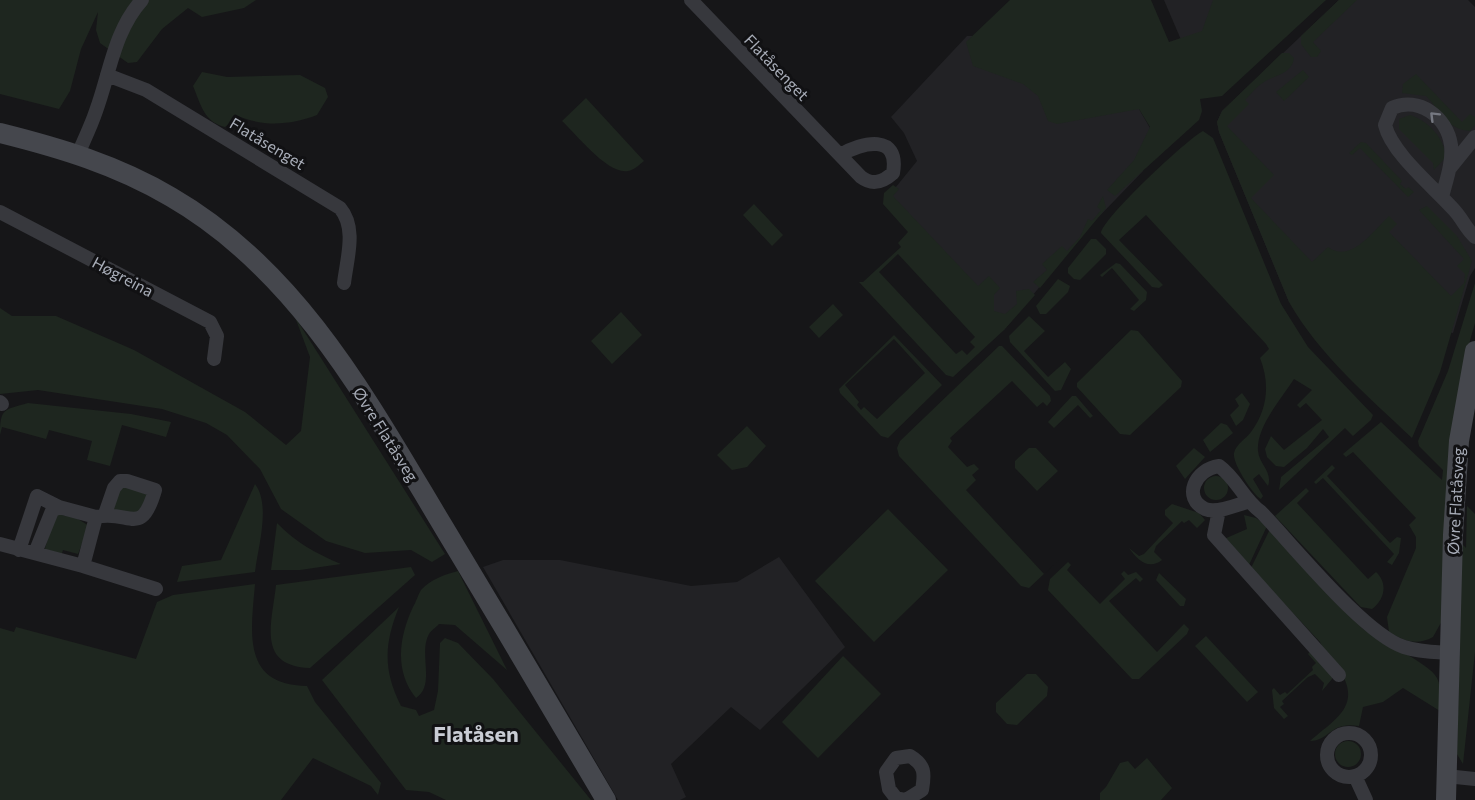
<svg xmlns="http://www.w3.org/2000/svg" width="1475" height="800" viewBox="0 0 1475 800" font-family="Commissioner,sans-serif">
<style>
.built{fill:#222225}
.green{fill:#1e261f;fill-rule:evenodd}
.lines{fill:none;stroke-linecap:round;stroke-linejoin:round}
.street{stroke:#37383d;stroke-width:14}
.secondary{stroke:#45474d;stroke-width:20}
.oneway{stroke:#757881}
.labels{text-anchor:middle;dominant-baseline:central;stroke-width:6;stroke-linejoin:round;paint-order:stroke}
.street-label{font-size:16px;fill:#a8adb8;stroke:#111113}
.district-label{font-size:22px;font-weight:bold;fill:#c9ccd4;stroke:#111113}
</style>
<rect width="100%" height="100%" fill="#161618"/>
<path class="built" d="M1164,0H1249L1188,56Z
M1339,0H1468L1475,7V268L1470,276L1453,333L1289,302L1219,132L1217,122L1222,111Z
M967,36H993L1139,109L1150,128L1143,171L1089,227L1004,330L887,198L917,161L904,133L891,117Z
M779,557L845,647L760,730L731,707L671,764L686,797L680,800H618L483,567L503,560H560L691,586L737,582Z"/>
<path class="green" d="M0,0H256L244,8L202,17L188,8L162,29L137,62L128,63L100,43L96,30L98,12L81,49L70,91L59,109L0,94Z
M1010,0H1151L1169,42L1202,31L1213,0H1326L1222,96L1200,99L1202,111L1199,120L1115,196L1107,190L1134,160L1150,127L1139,109L1057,124L1048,121L1038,96L1023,84L973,66L966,42Z
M1339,0H1357L1313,42L1321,51L1317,57H1311L1301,44V36Z
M1282,53H1289L1294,58C1292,74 1275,75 1264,82C1257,86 1251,94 1245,100L1249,104L1227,126L1274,175L1251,198L1312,262L1328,247C1351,264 1373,231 1389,216L1397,224L1389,232L1451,296L1464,283L1465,274L1457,266L1464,259L1419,210L1427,206L1457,236L1472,261L1440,372L1412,438C1368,396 1320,356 1289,302L1219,132L1217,122L1222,111Z
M1303,70L1309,77L1284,101L1276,92Z
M202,72L227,77L300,75L325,88L328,97L317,115C291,125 264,127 238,116L225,127C204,122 201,105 193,86Z
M1416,74L1462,122L1470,114L1475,117V125L1470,131C1447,130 1440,110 1426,96L1402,93L1403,84Z
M586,98L644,161C639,165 634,170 628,171C608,175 576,134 562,121Z
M1410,115C1429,121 1444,138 1446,157L1434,170L1433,163L1399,129V119Z
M1203,131L1213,138L1281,304L1308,347L1373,415L1371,420L1353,436L1345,428L1279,490L1281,477L1329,437L1323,429L1307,448L1284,467L1276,466L1267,457L1265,449L1271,436L1284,450L1322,420L1306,403L1300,408L1297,405L1312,390L1294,379C1282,398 1256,427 1258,451C1259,464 1273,472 1268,486L1259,474L1253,479L1263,496L1261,499C1253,495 1232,463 1234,453C1236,444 1246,439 1251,432C1268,409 1270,383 1260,358L1269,349L1266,344L1146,215L1119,240L1163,285L1159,288L1152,287L1101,233C1102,219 1187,139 1203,131Z
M1361,142L1366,143L1402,181L1400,184L1406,189L1408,187L1414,192L1408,197L1360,148L1352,155L1349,153Z
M893,185L899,189L893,196L978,286L989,276L1000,288L994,295V311L1005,314L1017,304L1016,291L1029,289L1035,295L1004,330L953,377L946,375L859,282H863L901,247L898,243L908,232L883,204L884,193ZM898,254L975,337L970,342L975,347L967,355L962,350L956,354L879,272Z
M1103,196L1106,208L1040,288L1033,282L1047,270L1042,264L1062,246L1067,251L1080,237L1088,219L1092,221L1101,210L1097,207Z
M754,204L783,235L772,246L743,215Z
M1091,239H1096L1106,249V254L1080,280L1074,279L1068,273V268Z
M1116,263L1120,264L1147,292L1146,300L1134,311L1130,309L1139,300L1112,268L1102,277L1100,275Z
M1058,279L1070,286L1068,292L1046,314H1040L1036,306Z
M1475,283V323L1467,351L1443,619L1433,637C1417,646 1404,641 1389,632L1387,617L1416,548V537L1409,525L1416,518L1353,452L1346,457L1343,454L1381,422L1442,480L1443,470L1419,446L1418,441L1448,371Z
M833,304L843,315L819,338L809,327Z
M0,308L12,316H56L134,350L245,412L286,445L301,431L310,357L295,317L445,554L432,562L411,550L365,553L326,541L281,509L260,469L227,435L206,423L162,409L38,390L0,394Z
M621,312L642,335L612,364L591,341Z
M1029,316L1045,331L1024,351L1048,377L1065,362L1071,369L1061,390L1055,391L1010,342L1009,336Z
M1131,330L1138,331L1182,381L1181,387L1130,435L1120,434L1077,387V383Z
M894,335L942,385L888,438L881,436L840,393L839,389ZM894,339L925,373L877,419L864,407L861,410L857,405L859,402L845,385Z
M999,346H1002L1050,396L1051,401L1047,406L1043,402L1037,407L1012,381L950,438L952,441L948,447L967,467L974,464L979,469L972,475L976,480L966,490L1044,574L1061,558L1029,588L1021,586L899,456L897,448L900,441Z
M1242,393L1250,404L1243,420L1236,426L1230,415L1239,406L1235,399Z
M1072,396H1076L1093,416L1090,418L1078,405L1054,428L1048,422Z
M28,403L131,414L171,422L166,437L122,425L110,466L87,460L92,441L49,430L46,439L2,427L0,435C0,408 4,410 28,403Z
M1221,423L1227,425L1233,433L1210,452L1203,440Z
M747,426L766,446L747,467L732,470L717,455Z
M1029,448H1036L1058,471L1037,491L1015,468V461Z
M1194,448L1205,457L1185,479L1176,466Z
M1332,465L1335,468L1327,476L1390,543L1397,537L1401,538L1399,553L1392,565L1387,562L1394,554L1323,478L1316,484L1314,482Z
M1204 488a12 12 0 1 1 24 0a12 12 0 1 1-24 0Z
M255,484C271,505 258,547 255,572L177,582L182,566L221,560Z
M121,486L149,493L143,512L135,517L112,510Z
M1306,488L1309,491L1297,503L1368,579L1376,572C1388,583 1385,599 1372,609L1361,607L1356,602L1275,516Z
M1172,504L1199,513L1205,520L1197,528L1189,520L1184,523L1182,521L1156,546L1154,552L1162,560C1148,571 1137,559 1129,548L1139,556L1144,554L1173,523L1165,515V510Z
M1467,506L1475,514V652L1463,764L1457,754L1462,544L1466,548Z
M888,509L948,570L874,642L815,581Z
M68,513L78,515V519L89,526L78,554L63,550L61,556L44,552L52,524L58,514L66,516Z
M1244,515L1256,518L1267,526L1249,565L1224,539L1247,529Z
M277,523C295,542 317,554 341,564L300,570H271Z
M1270,529L1362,628C1379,642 1429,662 1437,678C1442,688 1440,700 1440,711L1403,688L1383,702L1363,707L1359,726C1330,721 1331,740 1310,741C1335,719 1363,706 1339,669C1333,659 1325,653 1320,642L1251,568Z
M1068,562L1071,565L1067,570L1100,604L1125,579L1121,574L1124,571L1128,575L1136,572L1143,579L1140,582L1136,578L1109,601L1157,652L1184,624L1189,629L1187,634L1139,679H1132L1048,590L1050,579Z
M411,567L415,575L310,668C256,666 272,623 276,585Z
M458,571L507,670L455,625L439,624C436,627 431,631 429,634C418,653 436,685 416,698C394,671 399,637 413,607C416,602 418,595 421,590C431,579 444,575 458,571Z
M1159,573L1186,599L1184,606H1180L1156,580Z
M255,584C251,632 241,685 307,686L315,702L381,783L378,795L371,786L313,758L281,800H0V628L14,632L16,627L136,659L157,602L173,595Z
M399,607C384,644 383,670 401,706L416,710L419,716L434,710L438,691L440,643L445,638L458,643L493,679L591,800H446L429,792L406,790L322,680Z
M1206,636L1258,692L1247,702L1195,646Z
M1312,650L1332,675V679L1322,691L1324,683L1315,674L1308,677L1282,701L1284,704L1280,707L1288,716L1284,719L1274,708L1272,690L1274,688L1280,695L1285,692L1287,694L1313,670L1312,667L1316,663L1308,654Z
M843,656L881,694L818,758L782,722Z
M1027,674H1036L1048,687L1047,696L1017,725L1007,724L996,712V703Z
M1335 754a13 13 0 1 1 26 0a13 13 0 1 1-26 0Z
M1147,758L1172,788L1161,800H1100V793L1106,787L1120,763L1128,761L1135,769Z"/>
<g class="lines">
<path class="street" d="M691,0L861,177C873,186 883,182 893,173C900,133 862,142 840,155
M107,75L146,90L340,208C357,228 347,258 344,283
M78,154C84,140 91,126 96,111C110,73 114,31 142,0
M1450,168L1475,137
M1442,197C1446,181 1453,162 1451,145C1447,117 1419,96 1392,108L1385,125C1392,154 1435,188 1455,211C1463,220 1466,229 1475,237
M0,212L210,322L217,336L214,359
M0,402L2,404
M1247,502C1236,505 1217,514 1205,509C1182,498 1195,469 1219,466C1237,479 1243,499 1261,512C1293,545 1364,634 1404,647C1419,652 1434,652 1450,653
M1219,510L1214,535L1339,675
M0,544L83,566L96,517C130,509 141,539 155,490L127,481H120L114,488L105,514
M19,550L37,496L59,507
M35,553L52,511L59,507L96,517
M83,566L156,589
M1327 755a22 22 0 1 1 44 0a22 22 0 1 1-44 0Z
M910,756C925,765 925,773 922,790L906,800L896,798L889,789L886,772L896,758Z
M1355,776L1366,800
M1446,776L1475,779"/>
<path class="secondary" d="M0,133C60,148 117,165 171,197C299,271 369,403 443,526C498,617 552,708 606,800
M1446,800L1453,535L1459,441L1475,351"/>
</g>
<defs><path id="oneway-chevron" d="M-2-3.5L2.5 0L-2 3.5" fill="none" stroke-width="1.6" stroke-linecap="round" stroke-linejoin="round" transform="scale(1.5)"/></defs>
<use class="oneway" href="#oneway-chevron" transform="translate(1434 116) rotate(-135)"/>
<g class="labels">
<g class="street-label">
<text transform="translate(777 67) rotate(46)">Flatåsenget</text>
<text transform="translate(268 143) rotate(31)">Flatåsenget</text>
<text transform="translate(123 276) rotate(28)">Høgreina</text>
<text transform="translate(386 434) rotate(58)">Øvre Flatåsveg</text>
<text transform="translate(1455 501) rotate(-87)">Øvre Flatåsveg</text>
</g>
<g class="district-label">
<text x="476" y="733">Flatåsen</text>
</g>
</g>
</svg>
